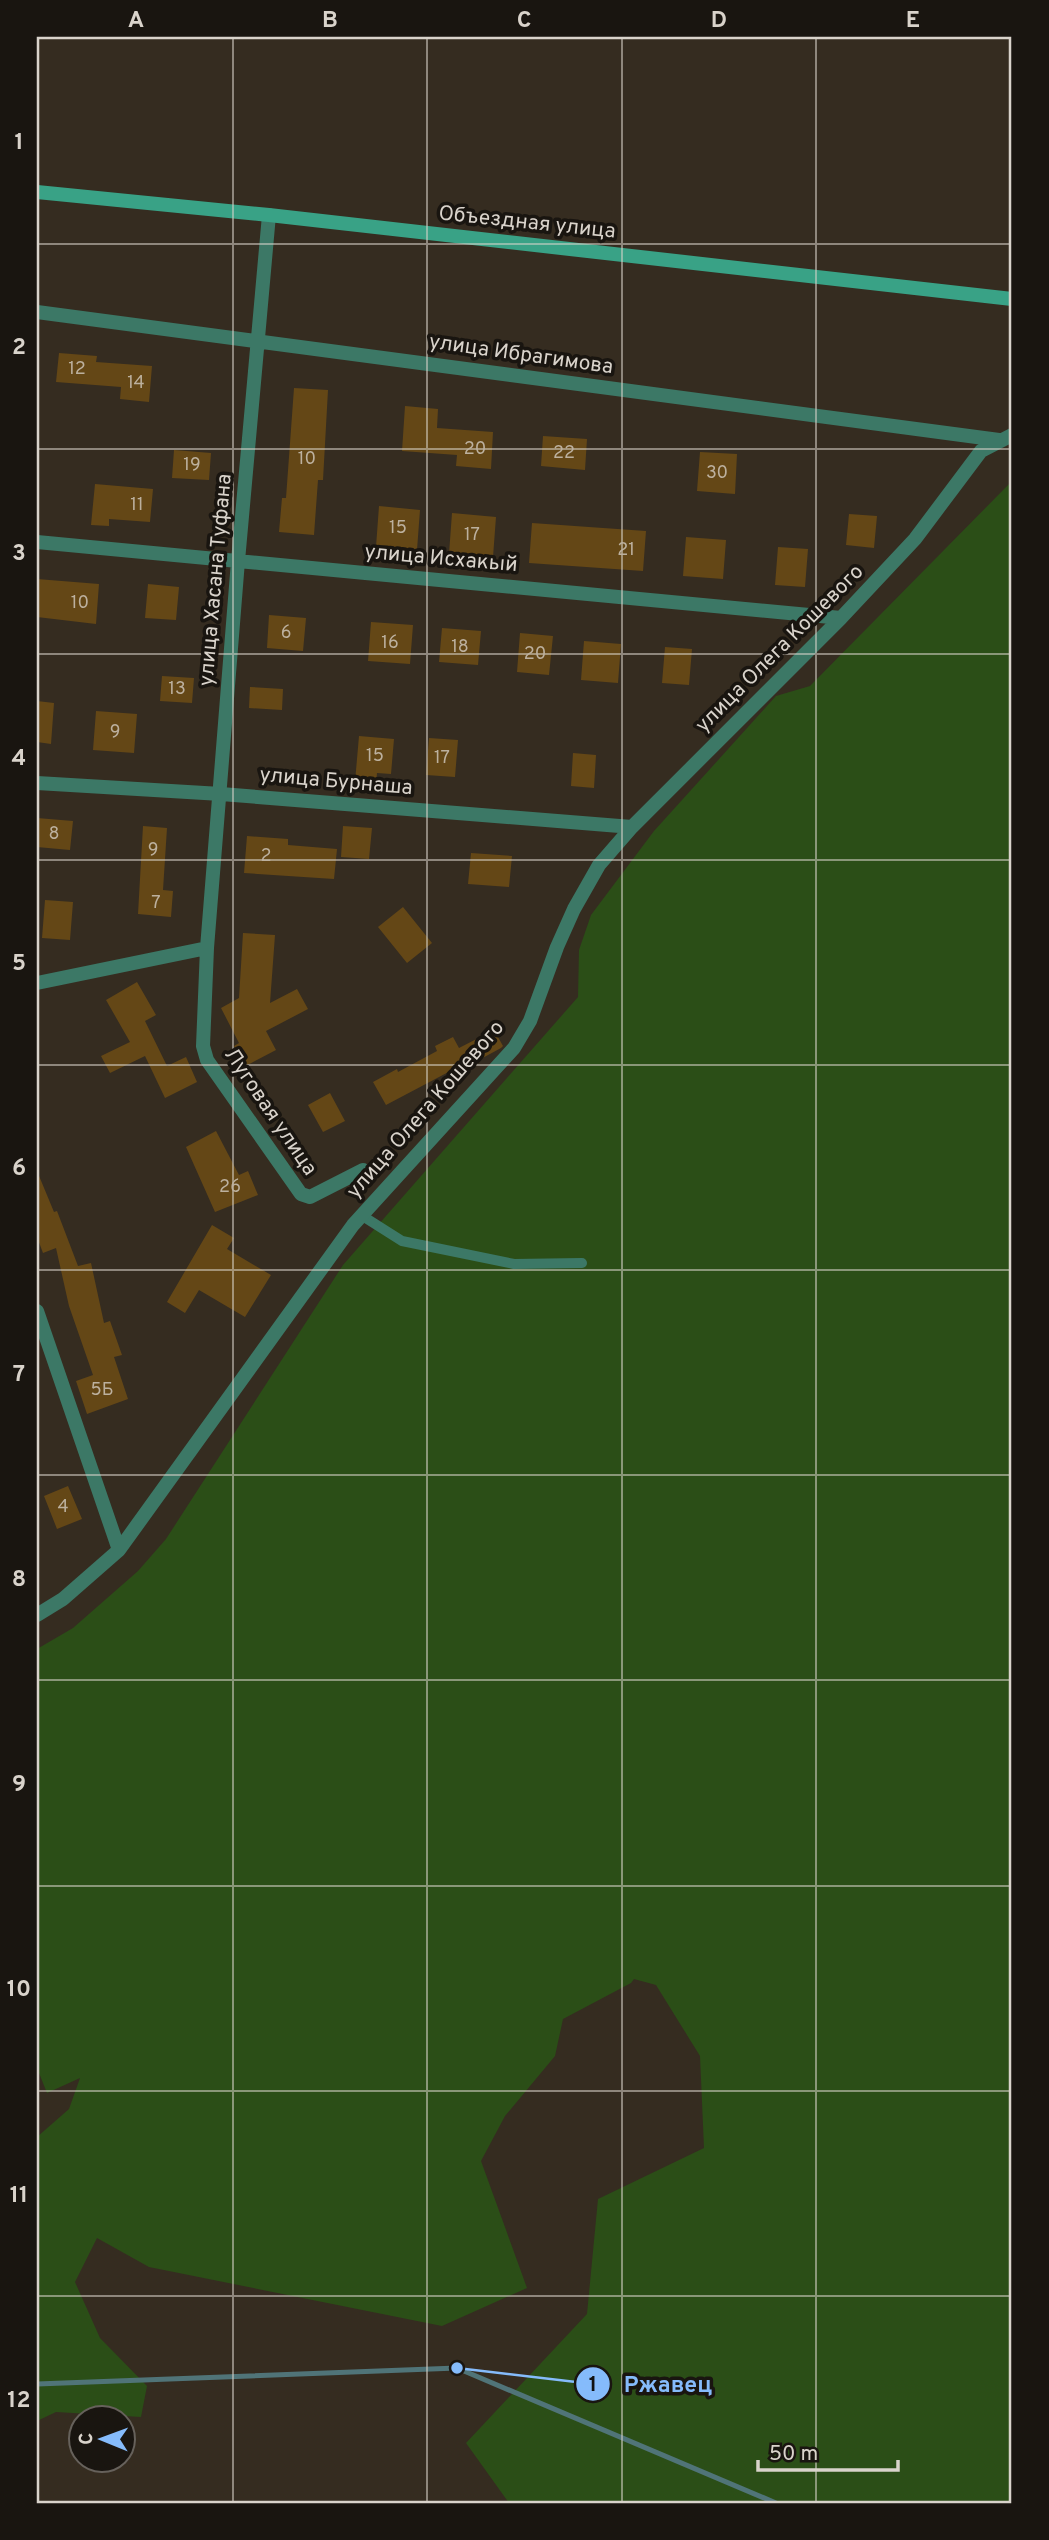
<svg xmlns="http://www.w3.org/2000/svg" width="1049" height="2540" viewBox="0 0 1049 2540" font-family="Overpass,sans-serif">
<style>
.green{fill:#2b4e17}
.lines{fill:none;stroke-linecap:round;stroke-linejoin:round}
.stream{stroke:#507478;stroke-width:5}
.building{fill:#644716}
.lane{stroke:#3c7866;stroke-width:10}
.street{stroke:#3c7866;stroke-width:14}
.secondary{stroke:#39a286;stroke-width:14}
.grid{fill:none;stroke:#d9d3cb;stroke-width:2;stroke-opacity:0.55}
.labels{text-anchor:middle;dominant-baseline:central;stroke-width:7;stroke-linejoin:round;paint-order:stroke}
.number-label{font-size:18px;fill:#bcb09e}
.street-label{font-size:21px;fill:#d9d3cb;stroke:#191510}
.leader{fill:none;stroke:#85bbfb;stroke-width:2.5}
.callout-dot{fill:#85bbfb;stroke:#191510;stroke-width:2.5}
.mark-label{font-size:21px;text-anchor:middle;font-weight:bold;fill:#111}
.callout-label{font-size:23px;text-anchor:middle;font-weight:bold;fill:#85bbfb;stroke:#191510;stroke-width:7;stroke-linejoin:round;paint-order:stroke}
.neatline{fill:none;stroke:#d9d3cb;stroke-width:2.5}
.grid-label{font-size:23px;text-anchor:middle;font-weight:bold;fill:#d9d3cb}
</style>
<rect width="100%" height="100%" fill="#352c20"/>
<path class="green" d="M1012,481V2503H509L466,2443L587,2314L598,2199L704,2148L700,2056L656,1985L634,1979L631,1983L563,2019L555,2056L505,2116L481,2161L527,2288L442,2326L149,2267L97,2238L75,2282L100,2338L147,2386L141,2417L56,2412L37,2421V2137L69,2109L80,2078L47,2093L37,2068V1649L73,1628L138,1571L166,1539L343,1265L578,997L579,950L591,915L654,831L776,696L810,686Z"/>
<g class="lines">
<path class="stream" d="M37,2384L457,2368L776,2503"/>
</g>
<path class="building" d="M59,353L97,356L96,362L152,366L149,402L120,399L121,387L56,382Z
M294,388L328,390L323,480H318L314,535L279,532L282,498H286Z
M405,406L438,409L437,428L493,432L491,469L456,466L457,455L402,451Z
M543,436L587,439L585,470L541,466Z
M174,450L211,453L209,480L172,478Z
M700,452L737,454L735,494L697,491Z
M95,484L153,489L150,522L109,519V526L91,525Z
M379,506L420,510L417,550L376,547Z
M452,513L496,517L493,557L449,554Z
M849,514L877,516L874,548L846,545Z
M532,523L646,531L643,571L529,563Z
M686,537L726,540L723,579L683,576Z
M778,547L808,549L805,587L775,585Z
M37,579L99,584L96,624L37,617Z
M148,584L179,587L176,620L145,618Z
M269,615L306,618L303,651L267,648Z
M371,622L413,625L410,664L368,661Z
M442,628L481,631L478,665L439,662Z
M520,633L553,636L549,675L517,672Z
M584,641L621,644L618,683L581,680Z
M665,647L692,649L689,685L662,683Z
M162,676L194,678L192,703L160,701Z
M250,687L283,689L282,710L249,708Z
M37,701L54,703L51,744L37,742Z
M96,711L137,714L134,753L93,750Z
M359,736L394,739L391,774L377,773L376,784L355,782Z
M429,738L458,740L455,777L426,775Z
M573,753L596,755L594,788L571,786Z
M37,818L73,821L70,850L37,847Z
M143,826L167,828L163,890L173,891L171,917L138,914Z
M343,826L372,828L369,859L341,857Z
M247,836L288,839V845L337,849L334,879L244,873Z
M471,853L512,856L509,887L468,884Z
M45,900L73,902L70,940L42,938Z
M403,907L432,943L407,963L378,927Z
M243,933L275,935L270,1003L297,989L308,1009L266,1031L276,1050L236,1071L227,1055L236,1050L234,1046L239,1043L221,1008L239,998Z
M137,982L156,1015L145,1021L167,1066L186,1057L197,1082L165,1098L145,1056L110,1073L101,1056L130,1042L106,1000Z
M494,1030L503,1046L501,1048L477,1061L475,1058L386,1105L373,1082L397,1069L398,1072L437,1051L435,1046L453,1037L459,1048Z
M330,1093L345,1121L323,1132L308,1105Z
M216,1131L239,1175L248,1171L258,1195L215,1212L186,1147Z
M37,1171L54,1212L57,1211L78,1266L91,1263L104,1323L110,1321L122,1355L114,1357L128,1399L87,1414L76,1381L93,1375L69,1306L56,1248L43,1253L37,1237Z
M212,1225L234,1238L227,1249L271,1275L245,1317L199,1290L185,1313L167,1302Z
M68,1486L82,1519L57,1529L44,1496Z"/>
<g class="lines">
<path class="lane" d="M361,1215L402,1241L514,1264L582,1263"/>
<path class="street" d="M269,215L238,561L207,948L203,1046L207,1060L301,1194L310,1197L363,1170
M37,312L999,440
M37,542L841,618
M37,783L221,794L632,827
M37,983L207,948
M37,1311L119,1550
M37,1615L63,1599L119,1550L353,1225L514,1048L530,1021L557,947L574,909L599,865L632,827L841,618L915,539L981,451L1012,435"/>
<path class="secondary" d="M37,192L269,215L1012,299"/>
</g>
<path class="grid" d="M233,37V2503M427,37V2503M622,37V2503M816,37V2503M37,244H1012M37,449H1012M37,654H1012M37,860H1012M37,1065H1012M37,1270H1012M37,1475H1012M37,1680H1012M37,1886H1012M37,2091H1012M37,2296H1012"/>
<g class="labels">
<g class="number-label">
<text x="77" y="369">12</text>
<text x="136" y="383">14</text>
<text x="475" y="449">20</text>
<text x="564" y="453">22</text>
<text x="307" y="459">10</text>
<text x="192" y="465">19</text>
<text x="717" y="473">30</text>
<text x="137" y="505">11</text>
<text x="398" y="528">15</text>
<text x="472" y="535">17</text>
<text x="626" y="550">21</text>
<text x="80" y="603">10</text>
<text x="286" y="633">6</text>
<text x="390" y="643">16</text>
<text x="460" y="647">18</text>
<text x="535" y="654">20</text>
<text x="177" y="689">13</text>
<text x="115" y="732">9</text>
<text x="375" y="756">15</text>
<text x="442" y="758">17</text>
<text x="54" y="834">8</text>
<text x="153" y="850">9</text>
<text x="266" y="856">2</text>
<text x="156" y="903">7</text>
<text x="230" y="1187">26</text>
<text x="102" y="1390">5Б</text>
<text x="63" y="1507">4</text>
</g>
<g class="street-label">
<text transform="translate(527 223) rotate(6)">Объездная улица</text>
<text transform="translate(521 355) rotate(8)">улица Ибрагимова</text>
<text transform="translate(441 559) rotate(5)">улица Исхакый</text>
<text transform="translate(216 580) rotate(-85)">улица Хасана Туфана</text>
<text transform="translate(780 649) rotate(-45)">улица Олега Кошевого</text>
<text transform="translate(336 782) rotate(5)">улица Бурнаша</text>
<text transform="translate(426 1110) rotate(-49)">улица Олега Кошевого</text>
<text transform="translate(270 1112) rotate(56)">Луговая улица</text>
</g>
</g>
<path class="leader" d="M457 2368L593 2384"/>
<g class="callout-dot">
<circle cx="457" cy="2368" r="7"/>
<circle cx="593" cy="2384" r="18"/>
</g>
<g class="mark-label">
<text x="593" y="2391">1</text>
</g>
<g class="callout-label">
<text x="668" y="2392">Ржавец</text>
</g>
<rect width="1049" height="2540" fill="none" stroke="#191510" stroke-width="77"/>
<g transform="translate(102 2439) rotate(271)"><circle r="33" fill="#191510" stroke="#66615b" stroke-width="2"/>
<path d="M0-5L12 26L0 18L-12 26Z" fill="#85bbfb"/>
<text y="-10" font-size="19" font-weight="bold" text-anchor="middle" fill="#d9d3cb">С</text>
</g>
<path d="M758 2460v10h140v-10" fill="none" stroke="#d9d3cb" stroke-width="3.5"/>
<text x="769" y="2460" font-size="21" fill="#d9d3cb" stroke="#191510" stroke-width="5" paint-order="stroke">50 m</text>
<rect x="38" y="38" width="972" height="2464" class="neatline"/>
<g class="grid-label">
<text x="136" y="27">A</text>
<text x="330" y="27">B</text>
<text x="524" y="27">C</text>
<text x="719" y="27">D</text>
<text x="913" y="27">E</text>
<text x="19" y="149">1</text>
<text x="19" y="354">2</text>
<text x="19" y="560">3</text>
<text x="19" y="765">4</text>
<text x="19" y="970">5</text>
<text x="19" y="1175">6</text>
<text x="19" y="1381">7</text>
<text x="19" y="1586">8</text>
<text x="19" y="1791">9</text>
<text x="19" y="1996">10</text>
<text x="19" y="2202">11</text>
<text x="19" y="2407">12</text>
</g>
</svg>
